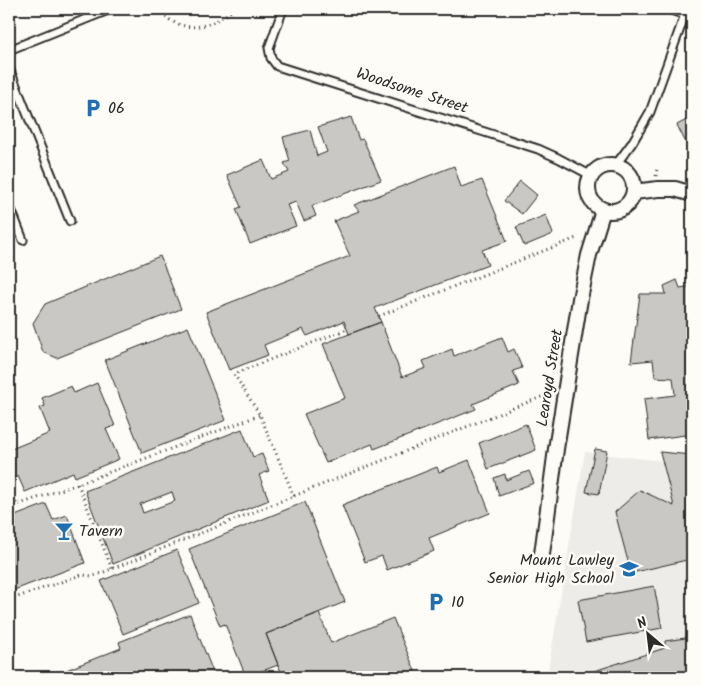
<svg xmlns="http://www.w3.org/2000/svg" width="701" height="686" viewBox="0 0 701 686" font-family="Kalam,sans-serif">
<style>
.built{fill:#edece8}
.building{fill:#c9c8c4;stroke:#2b2b2b;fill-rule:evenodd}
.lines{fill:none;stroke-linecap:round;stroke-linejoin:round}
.lane-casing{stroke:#2b2b2b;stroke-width:11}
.street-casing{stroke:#2b2b2b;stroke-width:18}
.path{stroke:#2b2b2b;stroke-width:3;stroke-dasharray:1 4;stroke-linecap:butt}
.lane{stroke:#fdfcf7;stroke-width:7}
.street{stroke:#fdfcf7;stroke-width:14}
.labels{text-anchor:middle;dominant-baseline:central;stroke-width:5;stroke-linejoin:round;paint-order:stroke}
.street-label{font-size:16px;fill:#2b2b2b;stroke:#fdfcf7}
.poi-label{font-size:16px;fill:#2b2b2b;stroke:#fdfcf7;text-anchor:start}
</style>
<rect width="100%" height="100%" fill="#fdfcf7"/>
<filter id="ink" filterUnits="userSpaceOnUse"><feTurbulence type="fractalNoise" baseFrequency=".02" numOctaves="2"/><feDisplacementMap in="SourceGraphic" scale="10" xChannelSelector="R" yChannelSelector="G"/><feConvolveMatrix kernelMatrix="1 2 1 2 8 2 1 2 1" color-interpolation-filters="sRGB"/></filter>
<g filter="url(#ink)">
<path class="built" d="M585,452L663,461L692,460V677H547Z"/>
<path class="building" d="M351,117L359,140L363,139L381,180L312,206L316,216L304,221L296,202L287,205L296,226L250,244L236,209L241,207L227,175L263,160L271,179L289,172L284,163L290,161L283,137L310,130L317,156L327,152L318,127Z
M692,117V140L686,143L677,125Z
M454,166L461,187L482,180L507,241L482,250L488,265L375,308L381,322L349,334L344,321L307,336L303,329L264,345L268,355L229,370L206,312L350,256L334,221L359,211L354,205Z
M520,181L537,195L522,214L504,201Z
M546,215L553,234L524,246L516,227Z
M160,256L181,309L57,358L43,352L33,323L45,304Z
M677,280L680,288L692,286V434L649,440L644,399L675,395L673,378L655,377L653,360L631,362L640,294H666L664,286Z
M381,322L402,377L426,368L423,361L452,349L454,356L502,337L508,352L514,349L522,368L513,371L519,385L473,404L476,409L374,449L372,444L326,463L304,414L345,398L323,344Z
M188,327L226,420L142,453L105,360Z
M97,383L115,426L106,429L119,459L75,477L73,472L25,492L18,476L10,480L9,477V450L50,433L40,408L45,406L42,398L71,386L74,393Z
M526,424L536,450L488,469L479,443Z
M242,429L253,457L262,454L269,471L259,475L269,500L113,564L85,491ZM172,492L175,501L143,513L140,504Z
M595,449L607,451L599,494L586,492Z
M660,452L692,455V574H691V559L631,573L615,512L640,490L674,506Z
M469,460L490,513L429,538L434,551L387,570L382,556L365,562L342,505L437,467L439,472Z
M529,471L534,483L499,496L494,478L505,474L506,480Z
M9,499L15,516L46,504L53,520L67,515L85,563L9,592Z
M305,502L345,602L266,634L278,665L246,677L225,624L220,626L189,549Z
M177,550L199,603L123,634L101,581Z
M654,586L662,628L586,642L578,600Z
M319,613L331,643L393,618L415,671L400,677H355V676L351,677H283L266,634Z
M190,614L215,677H49L121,648L119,642Z
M692,637V677H592L591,672L665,648V641Z"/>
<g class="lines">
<g class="lane-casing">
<path id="lane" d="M283,9L269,48L271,58L277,66L538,149L558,158L592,176
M669,9L685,15
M9,50L111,9
M9,68L70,221
M615,166L632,143L650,112L687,9
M9,204L23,240"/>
</g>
<g class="street-casing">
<path id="street" d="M588 188a23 23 0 1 1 46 0a23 23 0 1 1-46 0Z
M634,192L658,189H675L692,194
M542,554L556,449L580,299L589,255L603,210"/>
</g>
<path class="path" d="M159,9C162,14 165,17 170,20C193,34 215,24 234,9
M656,176L657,168
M379,316L579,237
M78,484L112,569
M9,489L17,505L78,484L260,415
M294,496L260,415L234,374L347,329
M9,600L81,575L94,576L551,393"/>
<use href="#lane" class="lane"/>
<use href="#street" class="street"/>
</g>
</g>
<defs>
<g id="parking-bare" transform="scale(1.5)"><path d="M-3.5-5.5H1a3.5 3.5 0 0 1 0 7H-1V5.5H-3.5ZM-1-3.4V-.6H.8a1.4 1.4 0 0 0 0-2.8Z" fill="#1f6fb2" stroke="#fdfcf7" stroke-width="2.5" paint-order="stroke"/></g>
<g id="bar-bare" transform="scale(1.5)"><path d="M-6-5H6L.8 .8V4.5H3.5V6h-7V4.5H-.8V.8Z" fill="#1f6fb2" stroke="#fdfcf7" stroke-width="2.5" paint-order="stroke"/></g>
<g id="school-bare" transform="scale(1.5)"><path d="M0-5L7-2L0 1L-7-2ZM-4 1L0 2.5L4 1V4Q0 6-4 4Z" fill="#1f6fb2" stroke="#fdfcf7" stroke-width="2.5" paint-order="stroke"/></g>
</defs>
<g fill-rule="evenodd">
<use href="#parking-bare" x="93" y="108"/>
<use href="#bar-bare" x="64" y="531"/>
<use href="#school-bare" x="629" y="569"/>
<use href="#parking-bare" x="436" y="602"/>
</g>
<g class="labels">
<g class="street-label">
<text transform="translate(412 91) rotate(18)">Woodsome Street</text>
<text transform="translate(550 378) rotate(-81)">Learoyd Street</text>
</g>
<g class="poi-label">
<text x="108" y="108">06</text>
<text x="79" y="531">Tavern</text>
<text x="614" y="560" text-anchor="end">Mount Lawley<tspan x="614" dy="18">Senior High School</tspan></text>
<text x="451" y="602">10</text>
</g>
</g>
<rect width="701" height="686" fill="none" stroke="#fdfcf7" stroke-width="30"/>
<rect x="15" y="15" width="671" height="656" fill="none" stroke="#2b2b2b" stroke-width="2" filter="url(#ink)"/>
<g transform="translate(648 634) rotate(332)" stroke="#fdfcf7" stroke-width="4" paint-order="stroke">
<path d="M0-4L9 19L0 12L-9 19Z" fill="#2b2b2b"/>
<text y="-8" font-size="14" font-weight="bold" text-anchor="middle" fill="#2b2b2b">N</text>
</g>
</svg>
